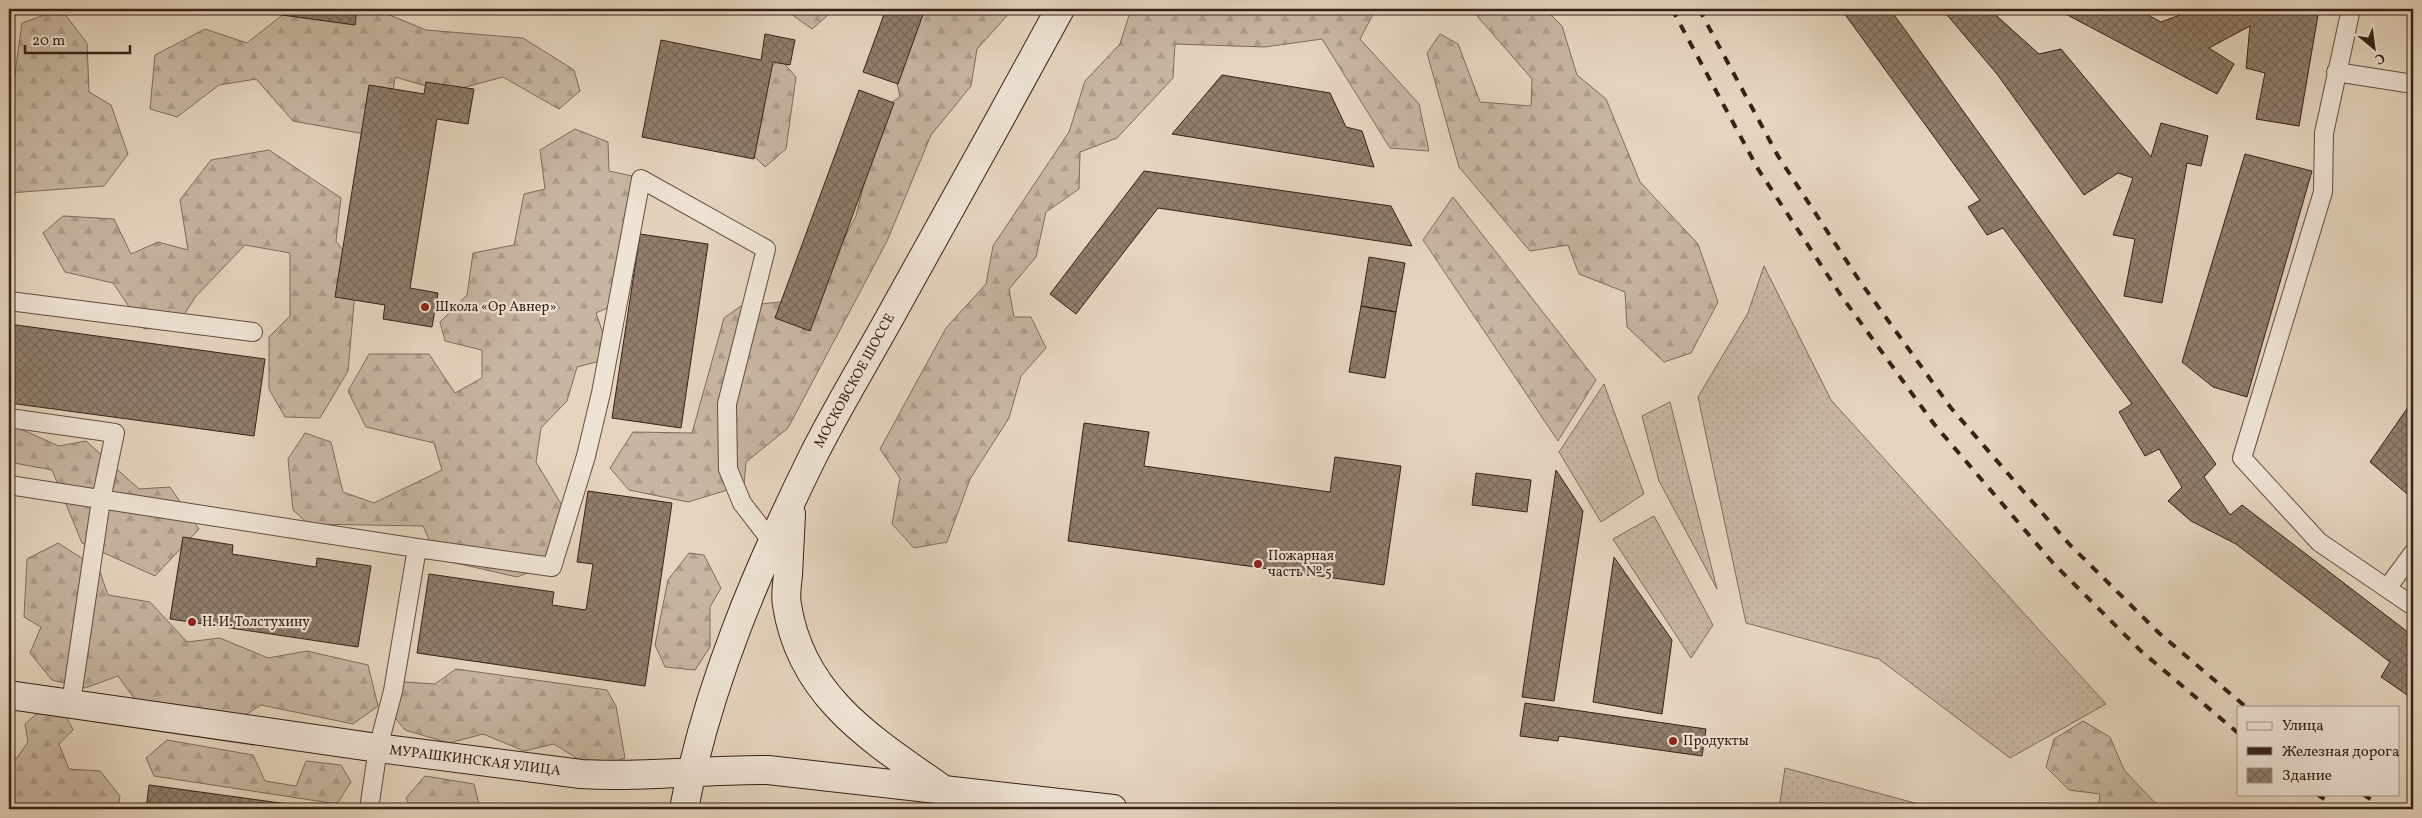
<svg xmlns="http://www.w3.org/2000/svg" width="2422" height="818" viewBox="0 0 2422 818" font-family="Vollkorn,serif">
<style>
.grass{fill:url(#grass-dots);stroke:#7e6c5b}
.forest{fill:url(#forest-firs);stroke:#7e6c5b}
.building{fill:url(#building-cross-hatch);stroke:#362115}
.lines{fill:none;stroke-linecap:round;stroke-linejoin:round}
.lane-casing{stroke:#624e3f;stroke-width:20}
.secondary-casing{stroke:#362115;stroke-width:30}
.lane{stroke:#eee4d5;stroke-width:18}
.secondary{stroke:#eee4d5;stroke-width:28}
.rail{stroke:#362115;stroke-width:4;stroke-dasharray:9 9;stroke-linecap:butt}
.poi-dot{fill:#8f2418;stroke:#eee4d5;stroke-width:2}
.labels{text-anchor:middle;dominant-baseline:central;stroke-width:4.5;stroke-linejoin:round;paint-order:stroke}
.poi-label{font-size:14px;fill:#362115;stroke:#eee4d5;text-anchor:start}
.street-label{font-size:14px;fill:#362115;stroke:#eee4d5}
</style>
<defs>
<pattern id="grass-dots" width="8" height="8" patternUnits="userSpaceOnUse" patternTransform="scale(1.25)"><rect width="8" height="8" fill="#c7b6a1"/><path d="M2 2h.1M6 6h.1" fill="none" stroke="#ac9c8a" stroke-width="1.8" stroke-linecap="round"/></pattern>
<pattern id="forest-firs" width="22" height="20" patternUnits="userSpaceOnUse" patternTransform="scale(1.25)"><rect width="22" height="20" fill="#c7b6a1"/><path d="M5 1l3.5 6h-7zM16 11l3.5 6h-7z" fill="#ac9c8a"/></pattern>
<pattern id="building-cross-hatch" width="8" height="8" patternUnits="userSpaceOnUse" patternTransform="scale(1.25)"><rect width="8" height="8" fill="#917f6d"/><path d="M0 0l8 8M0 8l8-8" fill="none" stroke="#776858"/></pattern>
</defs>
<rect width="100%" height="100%" fill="#e5d5be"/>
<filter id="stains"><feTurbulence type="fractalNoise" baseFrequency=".004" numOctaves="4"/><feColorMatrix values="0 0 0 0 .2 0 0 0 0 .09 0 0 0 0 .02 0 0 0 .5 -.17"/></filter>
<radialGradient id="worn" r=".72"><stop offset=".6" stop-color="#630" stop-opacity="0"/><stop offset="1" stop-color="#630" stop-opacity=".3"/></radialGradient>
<path class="grass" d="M1764,266L1831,400L2106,704L2010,758L1879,659L1746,623L1698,397L1748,313Z
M1604,384L1644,494L1601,522L1559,452Z
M1670,402L1717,589L1659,481L1642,416Z
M1654,516L1713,625L1691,658L1613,539Z
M1785,768L1937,809H1779Z"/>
<path class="forest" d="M61,9L87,43L89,92L111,105L128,154L104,186L9,193V117L22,23Z
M103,9H243L131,14Z
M290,9H375L426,30L523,38L574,70L580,91L559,109L503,77L447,92L395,77L390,114L370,135L293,121L256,79L219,85L177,117L150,109L155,55L205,29L247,43Z
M791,9H835L812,29L791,14Z
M919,9H1013L977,49L971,86L931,135L887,241L788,428L746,462L744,485L688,502L629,490L610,468L633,432L692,433L724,318L741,306L790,301L805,312L856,216L882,109L900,97L893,66Z
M1131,9H1376L1360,39L1419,104L1429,151L1390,148L1322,39L1265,47L1175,44L1173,78L1117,138L1080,152L1079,189L1046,212L1036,257L1009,289L1014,317H1031L1046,348L1021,376L1009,418L970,479L947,542L914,548L892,524L900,478L880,449L946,328L986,284L993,246L1069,132L1085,81L1120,44Z
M1471,9H1545L1562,26L1577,75L1606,99L1640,182L1698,244L1718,302L1691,353L1664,362L1627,327L1625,292L1579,274L1568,245L1530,251L1459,167L1427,53L1440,34L1458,44L1480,102L1531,106L1532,79Z
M780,59L796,77L786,149L765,167L747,149L754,82Z
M575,129L608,142L609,171L632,176L645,202L621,302L596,313L604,336L600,361L577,367L567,401L541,428L536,462L563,507L541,568L517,577L438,559L423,526L308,524L293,510L288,459L305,433L331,442L343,492L374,503L442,470L434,443L366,427L348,391L369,354H429L455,393L482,378V350L445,341L440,322L467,295L473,253L514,245L524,194L545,189L540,150Z
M269,150L341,198L336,241L357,269L348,371L320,418L285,417L269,389V337L290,316V253L245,245L196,296L176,327L144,329L113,283L65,272L43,233L63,216L114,219L131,254L158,242L188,250L180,200L211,160Z
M1453,197L1596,380L1558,441L1423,240Z
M9,424L59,446L86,441L139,489L170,487L199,529L155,576L82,543L52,470L9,462Z
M58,543L99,569L108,595L150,602L187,642L220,638L268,658L307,651L368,665L378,706L353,724L261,705L239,719L139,705L118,676L85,688L52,680L30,653L41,627L24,617L27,559Z
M689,553L704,555L721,588L710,607V647L695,670L665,667L655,645L668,580Z
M456,669L607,690L616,706L625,758L594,769L554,744L524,751L483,734L449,743L405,730L384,704L404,682L435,684Z
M41,710L64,712L73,730L59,744L69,769L100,771L120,796L118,809H40L19,806L14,809H9V758H17L28,742L25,724Z
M2083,721L2110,737L2124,770L2161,809H2098L2100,794L2069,790L2046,767L2054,739Z
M167,740L253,755L265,781L296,786L306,761L341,765L351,782L337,804L154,776L146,758Z
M425,776L474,784L480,808L411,809L406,798Z"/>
<path class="building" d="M261,9H357L355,25L260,12Z
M886,9H925L898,84L863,72Z
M1841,9H1890L2216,464L2204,477L2230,515L2242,505L2413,636V699L2381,677L2390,662L2236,544L2191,521L2168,501L2182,487L2159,449L2145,456L2119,412L2132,404L2003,228L1987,235L1968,207L1980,200Z
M1942,9H1989L2039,54L2061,49L2151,157L2161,123L2208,136L2201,166L2187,163L2162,303L2124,296L2135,239L2113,235L2133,178L2118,173L2084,195L1997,74Z
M2056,9H2137L2161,22L2196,9H2319L2299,126L2256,119L2265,73L2246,68L2250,26L2209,48L2234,64L2217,94Z
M765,34L795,40L790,65L773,62L754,159L642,137L661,40L761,60Z
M1222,75L1330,93L1346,127L1362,131L1374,167L1172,134Z
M426,82L474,89L468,124L437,119L410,288L438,293L432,327L383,319L385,305L335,297L369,85L424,94Z
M859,90L894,103L810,331L775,318Z
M2245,154L2312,171L2247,397L2213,387L2182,362Z
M1144,171L1391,206L1412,246L1158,208L1076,314L1050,294Z
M640,234L708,244L681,428L612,418Z
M1369,257L1405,263L1396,312L1361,306Z
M1361,306L1396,312L1385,378L1349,372Z
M9,324L265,359L254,436L9,403Z
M2413,400V499L2370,462Z
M1084,423L1149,432L1144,466L1330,492L1335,457L1401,466L1384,585L1068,541Z
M1556,470L1583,511L1554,701L1522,697Z
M1476,473L1531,480L1527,512L1472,505Z
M588,491L672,503L645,686L417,653L429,574L554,592L552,605L586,610L593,564L577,562Z
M183,537L233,545L232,554L316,567L317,558L371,566L358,647L170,619Z
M1614,557L1672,640L1662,714L1593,702Z
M1525,703L1706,729L1702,756L1559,736L1558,741L1520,736Z
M149,785L324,809H146Z"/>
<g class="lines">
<g class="lane-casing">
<path id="lane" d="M2351,9L2324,133L2323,192L2242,458L2319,542L2413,606
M2336,72L2413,84
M9,301L253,332
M9,418L115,433L101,500L71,703
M9,485L417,548L393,691L378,748L369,809
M417,548L552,567L586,456L601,393L641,179L766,249L727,404L728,469L742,503L772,542
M2388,587L2413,553"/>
</g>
<g class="secondary-casing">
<path id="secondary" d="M791,514C790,534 789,554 788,575C787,584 785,595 787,605C801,696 871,739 941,788
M9,695L378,748L581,774C643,778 706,769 768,770L1113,809
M684,809C707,687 757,570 812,458C836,410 864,364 890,317C947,215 1004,112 1060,9"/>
</g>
<use href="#lane" class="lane"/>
<use href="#secondary" class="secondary"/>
<path class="rail" d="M1672,9L1758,169L1840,294L1934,424L2053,563L2141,651L2238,733
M1699,9L1778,156L1859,280L1951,408L2070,545L2159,633L2246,707
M2317,794L2338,809
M2363,794L2385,809"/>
</g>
<g class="poi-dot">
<circle cx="425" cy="307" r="5"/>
<circle cx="1258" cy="564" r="5"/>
<circle cx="192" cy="622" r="5"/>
<circle cx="1673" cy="741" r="5"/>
</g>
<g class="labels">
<g class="poi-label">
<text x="435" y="307">Школа «Ор Авнер»</text>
<text x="1268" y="556">Пожарная<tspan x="1268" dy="16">часть № 5</tspan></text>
<text x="202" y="622">Н. И. Толстухину</text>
<text x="1683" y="741">Продукты</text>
</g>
<g class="street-label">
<text transform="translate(855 381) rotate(-61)">МОСКОВСКОЕ ШОССЕ</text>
<text transform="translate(475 761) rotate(7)">МУРАШКИНСКАЯ УЛИЦА</text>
</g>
</g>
<rect width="2422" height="818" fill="none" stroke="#e5d5be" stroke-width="30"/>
<rect x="10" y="10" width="2402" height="798" fill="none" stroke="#362115" stroke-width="2.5"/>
<rect x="15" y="15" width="2392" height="788" fill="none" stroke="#362115"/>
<rect x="2237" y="706" width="162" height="90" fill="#eee4d5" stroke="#a49688"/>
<rect x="2247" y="722" width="25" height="8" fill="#eee4d5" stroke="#a49688"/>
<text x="2282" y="730" font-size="15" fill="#362115">Улица</text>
<rect x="2247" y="747" width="25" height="8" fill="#362115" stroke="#a49688"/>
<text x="2282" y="756" font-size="15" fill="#362115">Железная дорога</text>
<rect x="2247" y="768" width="25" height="15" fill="url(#building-cross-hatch)" stroke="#a49688"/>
<text x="2282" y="780" font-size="15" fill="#362115">Здание</text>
<g transform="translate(2374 48) rotate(151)" stroke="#eee4d5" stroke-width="4" paint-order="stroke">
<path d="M0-4L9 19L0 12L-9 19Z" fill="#362115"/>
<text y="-8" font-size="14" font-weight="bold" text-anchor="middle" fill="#362115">С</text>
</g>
<path d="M25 45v8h105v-8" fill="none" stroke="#362115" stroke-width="2.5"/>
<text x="32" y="45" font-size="15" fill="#362115" stroke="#eee4d5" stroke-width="4" paint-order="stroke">20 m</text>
<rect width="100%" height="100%" filter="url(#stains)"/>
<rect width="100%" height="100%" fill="url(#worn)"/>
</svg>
